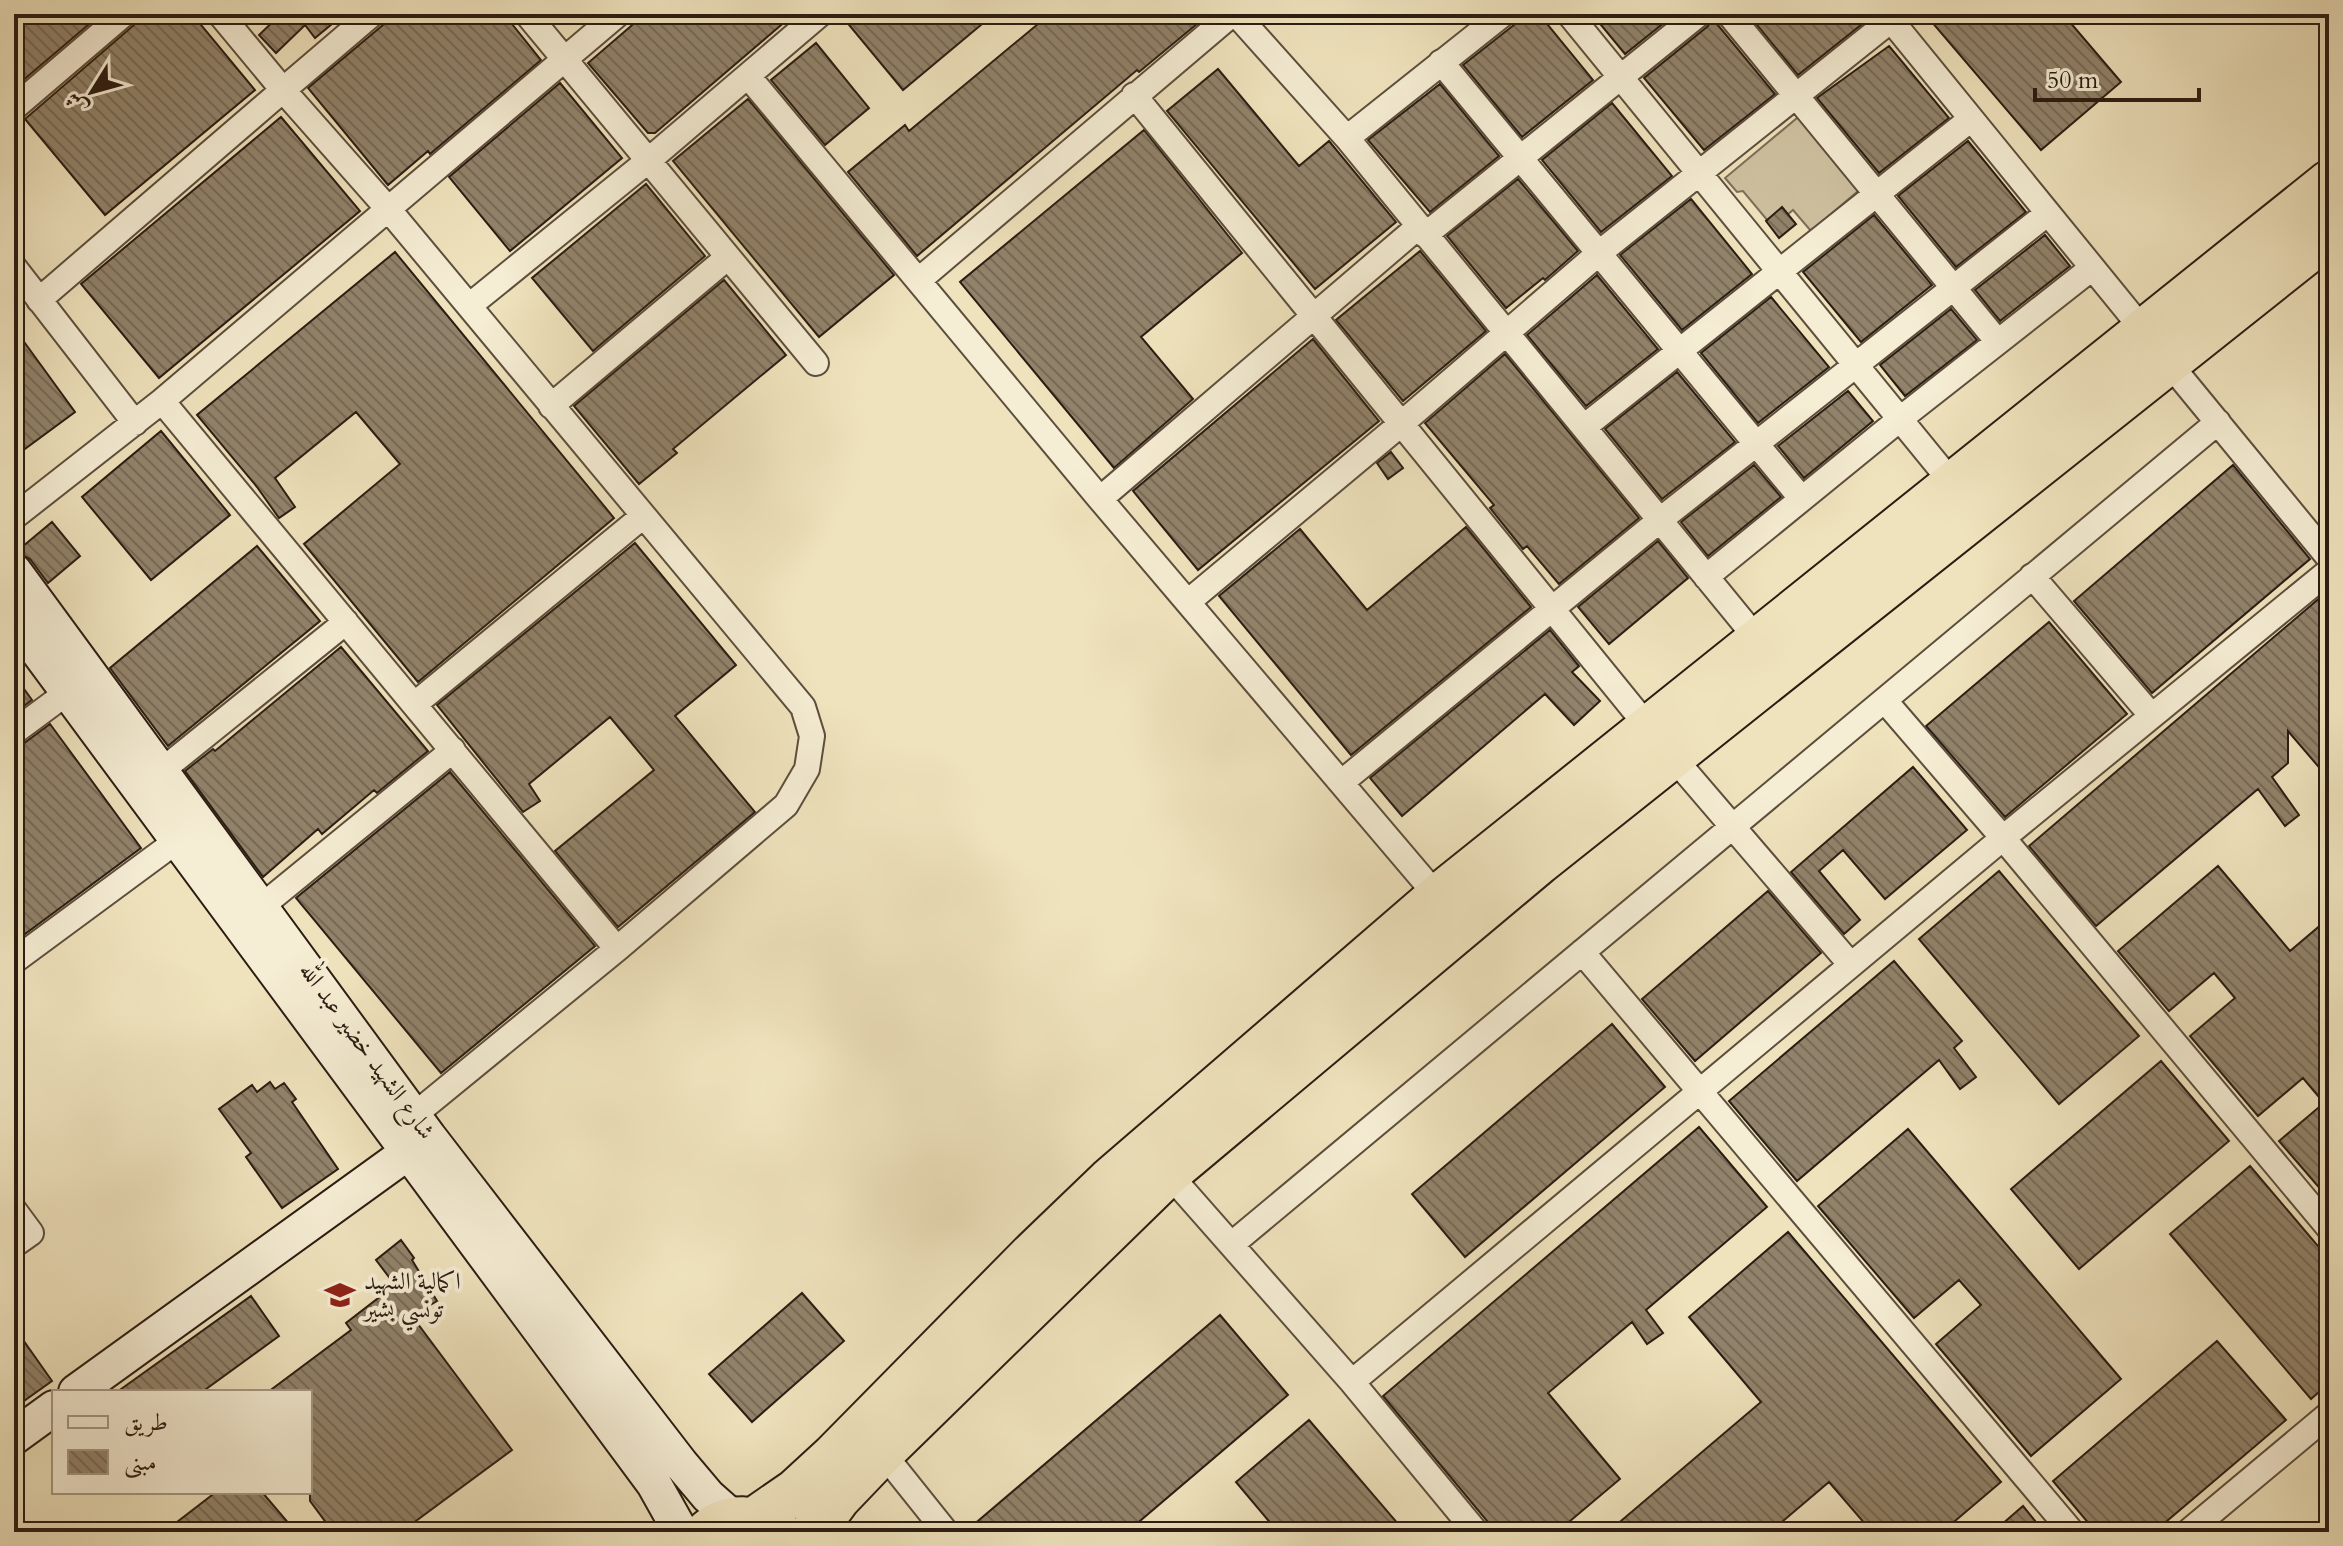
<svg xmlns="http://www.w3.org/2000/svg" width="2343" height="1546" viewBox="0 0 2343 1546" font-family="Cardo,Amiri,serif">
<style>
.grass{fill:#cec1a0;stroke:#7c6e59;stroke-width:2}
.building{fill:url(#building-back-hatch);stroke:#2b1c12;stroke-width:2}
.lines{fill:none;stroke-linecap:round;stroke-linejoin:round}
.street-casing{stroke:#5c4e3d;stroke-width:28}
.secondary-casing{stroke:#2b1c12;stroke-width:38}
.highway-casing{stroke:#2b1c12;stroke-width:48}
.street{stroke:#f5edd4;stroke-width:24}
.secondary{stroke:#f5edd4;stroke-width:34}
.highway{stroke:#efe3bd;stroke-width:44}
.labels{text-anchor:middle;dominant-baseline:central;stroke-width:8;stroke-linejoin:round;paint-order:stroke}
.street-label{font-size:24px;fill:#2b1c12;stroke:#f5edd4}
.poi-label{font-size:24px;fill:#2b1c12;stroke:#f5edd4;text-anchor:start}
</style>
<defs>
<pattern id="building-back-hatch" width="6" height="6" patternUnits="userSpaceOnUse" patternTransform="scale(2)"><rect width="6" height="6" fill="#91836b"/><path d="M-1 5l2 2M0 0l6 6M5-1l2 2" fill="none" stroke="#776a57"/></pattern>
</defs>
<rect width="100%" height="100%" fill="#efe3bd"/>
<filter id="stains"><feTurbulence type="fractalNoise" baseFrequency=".0025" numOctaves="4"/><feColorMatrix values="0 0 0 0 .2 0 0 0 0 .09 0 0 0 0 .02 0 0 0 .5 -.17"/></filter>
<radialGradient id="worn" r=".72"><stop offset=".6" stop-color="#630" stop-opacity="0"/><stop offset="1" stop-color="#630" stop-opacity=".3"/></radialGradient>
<path class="grass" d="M1803,113L1864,186L1811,231L1793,210L1773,227L1743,191L1737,192L1725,178Z"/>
<path class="building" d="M14,14H101L14,88Z
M139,14H192L255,90L105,215L25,119L134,25Z
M281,14H344L315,38L305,25L276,53L259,35Z
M396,14H504L541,60L430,154L428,151L388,185L308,88Z
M645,14H794L655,133H648L588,63Z
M840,14H994L903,90Z
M1050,14H1209L1139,72L1137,70L917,256L848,172L905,125L909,131Z
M1528,14H1539L1593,80L1522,137L1463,65Z
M1592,14H1675L1625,54Z
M1714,14L1717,24L1775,94L1704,150L1644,78L1708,26Z
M1748,14H1871V17L1798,75Z
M1925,14H2063L2121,82L2041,150Z
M816,43L869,108L825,145L771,80Z
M1889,46L1949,118L1879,173L1817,98Z
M1218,69L1299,166L1329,141L1396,222L1315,289L1167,111Z
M560,83L622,158L510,251L449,177Z
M1440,84L1499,156L1430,212L1368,140Z
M748,99L894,275L819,337L673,161Z
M1612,103L1672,176L1601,232L1542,160Z
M281,117L360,211L159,378L81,284Z
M1144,130L1242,253L1141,337L1193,399L1114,468L960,282Z
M1968,141L2026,212L1956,267L1898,196Z
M1518,179L1578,251L1545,280L1543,278L1506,308L1447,236Z
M646,184L705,256L593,351L532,278Z
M1691,199L1752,274L1682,330L1620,255Z
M1782,207L1796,224L1779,238L1766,221Z
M1874,215L1932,285L1861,342L1803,272Z
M2045,235L2070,266L2000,321L1975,290Z
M1420,251L1486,331L1403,401L1336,320Z
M395,252L614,518L418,682L304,544L400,464L356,412L275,478L295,507L279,518L257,487L197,415Z
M1597,275L1658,349L1586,406L1527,335Z
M724,280L786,355L673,449L677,453L639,484L574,406Z
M1771,297L1829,367L1758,423L1701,353Z
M1951,309L1977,340L1905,396L1880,365Z
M14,328L75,412L14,457Z
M1313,339L1379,421L1198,570L1133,491Z
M1505,354L1639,518L1559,584L1527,546L1523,549L1490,508L1494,505L1425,423Z
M1677,372L1735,442L1662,499L1605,429Z
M1848,391L1873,421L1804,478L1778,446Z
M161,431L230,515L151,580L82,497Z
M1391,452L1403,468L1388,479L1377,463Z
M1754,465L1781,497L1708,556L1681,522Z
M2233,465L2310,559L2152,693L2074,601Z
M52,522L80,556L48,583L30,559L16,552Z
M1466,527L1531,607L1351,755L1219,596L1300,529L1367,610Z
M1658,541L1688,578L1609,644L1578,607Z
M635,543L736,665L675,716L755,812L618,927L555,851L654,770L610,717L529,784L540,801L523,812L437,705Z
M257,546L320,621L168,746L110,668Z
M2329,590V779L2288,731V763L2272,777L2299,815L2285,826L2258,789L2096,926L2029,846Z
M2049,622L2127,714L2005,817L1926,726Z
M1550,630L1579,666L1572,672L1600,701L1574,725L1545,694L1402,816L1370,778Z
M341,647L428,751L377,793L374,790L322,834L318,829L263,877L185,771L213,749L215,751Z
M14,675L32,700L14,713Z
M50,724L141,848L25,934L14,919V747L23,744Z
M1913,767L1967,830L1885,899L1843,850L1819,871L1860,920L1844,934L1791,872Z
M450,772L595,946L441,1073L296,898Z
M2218,866L2290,951L2329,918V1199L2279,1141L2324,1103L2303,1078L2258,1116L2190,1036L2235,998L2214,973L2169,1011L2118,951Z
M1999,871L2139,1036L2059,1104L1919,939Z
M1768,891L1821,953L1695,1061L1642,999Z
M1894,961L1962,1041L1954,1048L1976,1077L1960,1089L1939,1060L1797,1181L1729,1101Z
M1612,1024L1665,1087L1465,1257L1412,1194Z
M2161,1061L2229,1141L2079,1269L2011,1189Z
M270,1082L275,1089L284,1083L296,1099L292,1102L338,1169L282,1208L246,1157L251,1153L219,1109L252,1085L257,1092Z
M1699,1127L1767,1207L1646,1310L1663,1333L1647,1344L1632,1322L1548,1393L1620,1479L1557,1532H1493L1488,1522L1383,1396Z
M1908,1129L2121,1379L2031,1456L1936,1344L1981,1305L1959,1280L1914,1318L1818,1206Z
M2250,1166L2329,1259V1383L2311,1399L2170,1234Z
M1788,1232L2001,1482L1942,1532H1872L1829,1482L1770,1532H1608L1761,1402L1689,1317Z
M401,1240L414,1258L412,1260L437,1301L412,1316L512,1450L401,1532H373L367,1524L357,1532H333L310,1501V1392H268L351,1330L346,1323L395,1285L376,1260Z
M802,1293L844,1341L752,1422L709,1374Z
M251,1296L279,1336L202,1392H117Z
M1220,1315L1288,1395L1127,1532H965Z
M14,1327L52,1381L14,1408Z
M2217,1341L2286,1420L2154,1532H2096L2053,1481Z
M1309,1420L1405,1532H1278L1236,1482Z
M216,1492H262L296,1532H164Z
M2023,1506L2044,1532H1993L2016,1512Z"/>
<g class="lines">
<g class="street-casing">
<path id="street" d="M220,14L283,90L372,14
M527,14L816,363
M1236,14L1347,138L1758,640
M1569,14L1953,484
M1729,14L1998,342
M1886,14L2144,331
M1441,62L1801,498
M748,76L1100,499L1438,897
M1134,95L1648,727
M14,108L124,14
M1347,138L1503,14
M1425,235L1699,14
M14,267L135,423
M919,280L1232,14
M39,300L283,90L389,210L803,707L812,736L807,769L786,805L617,949L413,1116
M469,306L649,160L820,14
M2168,362L2329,558
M162,401L617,949
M551,406L728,257
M1584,427L1971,119
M1100,499L1418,227
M14,517L162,401L618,14
M2032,576L2151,715
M1706,577L1900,419L2092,268
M1189,601L1401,424L1598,254L1891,20
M1885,701L2003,838L2329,1228
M415,704L642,517
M14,732L68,692
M1672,756L1851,965
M160,772L346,622
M1342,782L1660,520L2048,213
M262,906L453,750
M1582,952L2072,1532
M14,961L178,840
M1168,1173L1352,1382L1476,1532
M14,1210L31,1233L14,1245
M1232,1244L2218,422
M1352,1382L2003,838L2329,571
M882,1452L946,1532
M2188,1532L2329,1414"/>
</g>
<g class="secondary-casing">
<path id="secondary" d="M14,571L429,1137L681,1464L708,1496L734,1519
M14,619L654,1484L681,1532
M76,1392L425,1140
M14,1437L54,1408"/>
</g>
<g class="highway-casing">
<path id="highway" d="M754,1520L796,1491L833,1457L1032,1255L1109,1181L1438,897L2329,183
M708,1532C729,1514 756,1516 778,1532
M813,1532L838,1498L882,1452L1168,1173L1539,862L2329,234"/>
</g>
<use href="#street" class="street"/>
<use href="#secondary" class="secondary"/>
<use href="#highway" class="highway"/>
</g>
<defs>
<g id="school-bare" transform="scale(2.4)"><path d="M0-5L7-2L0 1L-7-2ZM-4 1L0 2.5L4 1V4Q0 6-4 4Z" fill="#8f2418" stroke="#f5edd4" stroke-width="2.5" paint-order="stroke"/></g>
</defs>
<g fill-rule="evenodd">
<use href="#school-bare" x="340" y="1295"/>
</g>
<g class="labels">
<g class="street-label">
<text transform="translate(367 1051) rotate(54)">شارع الشهيد خضير عبد الله</text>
</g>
<g class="poi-label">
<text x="364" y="1281">اكمالية الشهيد<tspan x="364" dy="28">تونسي بشير</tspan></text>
</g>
</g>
<rect width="2343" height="1546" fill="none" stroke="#efe3bd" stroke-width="48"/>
<rect x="16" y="16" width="2311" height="1514" fill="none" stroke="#2b1c12" stroke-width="4"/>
<rect x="24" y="24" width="2295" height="1498" fill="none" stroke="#2b1c12" stroke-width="2"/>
<rect x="52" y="1390" width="260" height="104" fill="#f5edd4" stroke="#a49986" stroke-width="2"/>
<rect x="68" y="1416" width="40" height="12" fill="#f5edd4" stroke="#a49986" stroke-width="2"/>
<text x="124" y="1430" font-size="24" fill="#2b1c12">طريق</text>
<rect x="68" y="1450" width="40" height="24" fill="url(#building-back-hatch)" stroke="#a49986" stroke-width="2"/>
<text x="124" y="1470" font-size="24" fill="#2b1c12">مبنى</text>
<g transform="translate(92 92) rotate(233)" stroke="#f5edd4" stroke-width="6" paint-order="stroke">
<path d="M0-6L14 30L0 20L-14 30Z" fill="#2b1c12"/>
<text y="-12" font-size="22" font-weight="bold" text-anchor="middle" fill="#2b1c12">ش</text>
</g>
<path d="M2035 88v12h164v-12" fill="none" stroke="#2b1c12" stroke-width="4"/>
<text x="2047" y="88" font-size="24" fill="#2b1c12" stroke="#f5edd4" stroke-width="6" paint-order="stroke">50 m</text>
<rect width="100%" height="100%" filter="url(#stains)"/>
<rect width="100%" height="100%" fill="url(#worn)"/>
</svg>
